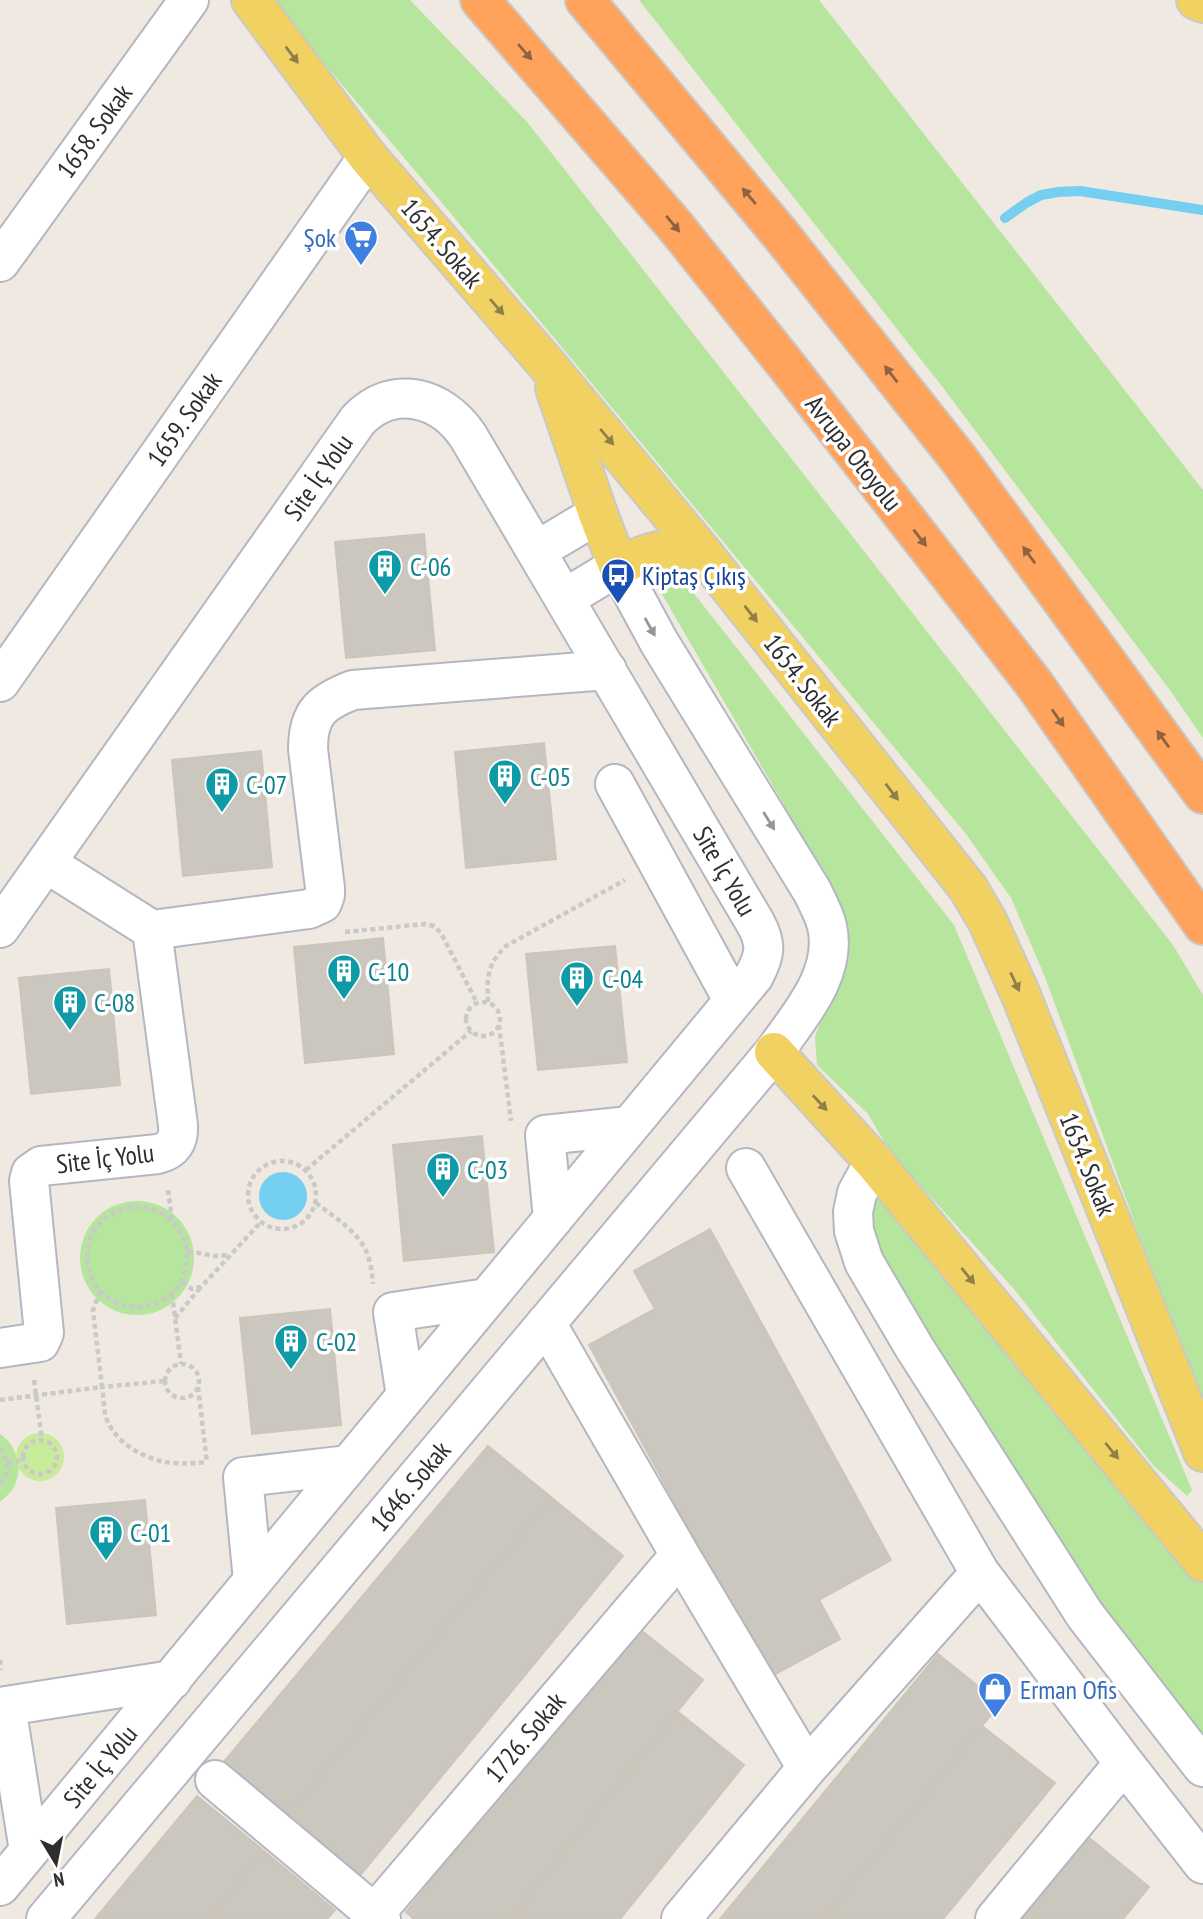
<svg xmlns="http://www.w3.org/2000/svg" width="1203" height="1919" viewBox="0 0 1203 1919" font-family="'PT Sans Narrow',sans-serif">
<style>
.green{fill:#b6e59e}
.pitch{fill:#c9ec9a}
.water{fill:#75cff0}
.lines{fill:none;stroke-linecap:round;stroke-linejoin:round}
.stream{stroke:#75cff0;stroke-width:10}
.building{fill:#cbc7bf;stroke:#cbc5ba;stroke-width:2}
.minor-casing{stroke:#b4b7c1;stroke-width:42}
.major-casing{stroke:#c9c9c9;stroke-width:42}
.highway-casing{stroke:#c9c9c9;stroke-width:42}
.path{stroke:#c9c9c9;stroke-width:4.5;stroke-dasharray:5 3.5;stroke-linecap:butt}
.minor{stroke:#fff;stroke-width:38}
.major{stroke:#f2d163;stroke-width:38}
.highway{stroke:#ffa35c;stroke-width:38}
.oneway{fill:#8c6343}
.oneway2{fill:#908048}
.oneway3{fill:#969696}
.labels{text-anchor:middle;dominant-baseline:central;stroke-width:7;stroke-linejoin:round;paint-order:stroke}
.street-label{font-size:26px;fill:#2e2e2e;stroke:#fff}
.shop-label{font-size:26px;fill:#366cbe;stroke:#fff;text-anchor:end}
.culture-label{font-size:26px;fill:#0d838f;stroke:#fff;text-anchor:start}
.transit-label{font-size:26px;fill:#164399;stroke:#fff;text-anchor:start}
</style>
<rect width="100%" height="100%" fill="#efe9e1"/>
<path class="green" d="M270,0H410L528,123L1173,945L1203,995V1410L1045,977L1011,898L966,834L423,180Z
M639,0H819L1203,490V738L1172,693L944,389Z
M670,572H677L954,925L1192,1490L1187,1496L1153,1465L1013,1288L890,1152L868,1114L817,1065L815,1037L823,1015L849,960L825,876L662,594L665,581Z
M874,1162L1203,1562V1767L863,1260Z
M80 1258a57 57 0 1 1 114 0a57 57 0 1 1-114 0Z
M0,1434C14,1443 22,1462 17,1479C15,1489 7,1496 0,1502Z"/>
<path class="pitch" d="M16 1457a24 24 0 1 1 48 0a24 24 0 1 1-48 0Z"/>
<path class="water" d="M259 1196a24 24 0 1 1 48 0a24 24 0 1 1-48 0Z"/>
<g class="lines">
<path class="stream" d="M1005,218L1026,203L1041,195L1058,192L1080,191L1203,210"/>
</g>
<path class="building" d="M424,534L435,650L346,658L335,542Z
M544,743L556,859L466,868L455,752Z
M261,751L272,867L183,876L172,760Z
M383,938L394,1054L305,1063L294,947Z
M615,946L627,1062L538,1070L526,954Z
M109,969L120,1085L31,1094L19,978Z
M482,1136L494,1252L404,1261L393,1145Z
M710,1229L891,1560L819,1600L840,1639L770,1677L589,1345L655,1309L634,1271Z
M330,1309L341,1425L252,1434L240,1318Z
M488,1446L552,1498L286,1817L222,1764Z
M552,1498L623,1556L357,1879L286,1817Z
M145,1500L156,1615L67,1624L56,1508Z
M637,1627L703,1680L509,1919H414L406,1912Z
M938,1654L1000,1704L823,1919H720Z
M677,1711L744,1765L620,1919H509Z
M982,1726L1055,1783L943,1919H823Z
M197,1796L264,1851L208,1919H95Z
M1087,1836L1149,1887L1123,1919H1018Z
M264,1851L335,1910L327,1919H208Z"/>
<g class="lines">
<g class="minor-casing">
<path id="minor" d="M0,262L189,0
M536,551L598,514
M0,682L368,157
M615,784L733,1000
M46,863L152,930
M0,928L358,420C393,383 442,397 468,436L756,924C767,945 765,955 754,976L0,1886
M874,1162L857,1193L853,1212L854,1231L864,1262L914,1347L1085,1615L1203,1767
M553,1219L545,1135L629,1126
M546,1323L680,1555L807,1768
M0,1348L40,1342L44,1333L29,1181L31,1173L41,1166L158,1154C173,1150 179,1141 178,1125L152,930L309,909L322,903L325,895V888L308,749C308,713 321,702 353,690L607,670
M406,1396L393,1312L487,1298
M980,1573L1124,1763L1203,1864
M253,1581L243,1477L349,1465
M215,1780L381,1919
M29,1851L6,1706L172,1680
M46,1919L774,1052C799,1016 838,974 827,926C824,914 818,903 812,891L659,642L618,566L564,599
M370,1919L680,1555
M681,1919L807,1768L980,1573L746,1168
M995,1919L1124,1763"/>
</g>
<g class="major-casing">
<path id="major" d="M251,0L368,157L548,366L701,551L968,888L988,922L1020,993L1203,1452
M1196,0L1203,3
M555,388L598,514L618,566C648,552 667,545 701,551
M774,1052L874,1162L1203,1562"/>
</g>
<g class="highway-casing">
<path id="highway" d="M480,0L676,227L787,366L1035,685L1203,925
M585,0L781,235L958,458L1203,794"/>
</g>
<path class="path" d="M345,932L425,924L434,926L441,933L477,1003
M466 1019a17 17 0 1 1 34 0a17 17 0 1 1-34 0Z
M488,1002C487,977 487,964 506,946L625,880
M499,1025L511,1121
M248 1195a34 34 0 1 1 68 0a34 34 0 1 1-68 0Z
M306,1170L471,1031
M168,1190L172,1219
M316,1203C335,1218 360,1232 368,1256C371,1265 372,1274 373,1284
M87 1257a50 50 0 1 1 100 0a50 50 0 1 1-100 0Z
M188,1251L215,1256L229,1255
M182,1282L192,1289L201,1287L260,1223
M172,1294L181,1364
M175,1318L200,1288
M165 1381a17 17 0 1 1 34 0a17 17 0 1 1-34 0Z
M34,1380L42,1440
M164,1381L102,1387C104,1398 103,1410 107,1420C117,1445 148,1461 173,1463C185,1464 195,1463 206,1462
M198,1387L207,1463
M0,1400L102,1387L93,1310L100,1292
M23 1457a17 17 0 1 1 34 0a17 17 0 1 1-34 0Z
M0,1448C9,1461 9,1473 0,1486
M7,1463L24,1460
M0,1660L1,1670"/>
<use href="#minor" class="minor"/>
<use href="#major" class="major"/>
<use href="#highway" class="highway"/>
</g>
<defs><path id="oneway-solid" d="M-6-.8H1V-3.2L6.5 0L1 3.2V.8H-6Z" transform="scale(1.75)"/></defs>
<g class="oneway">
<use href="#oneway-solid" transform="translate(525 52) rotate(49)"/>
<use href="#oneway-solid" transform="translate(749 196) rotate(-130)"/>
<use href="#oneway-solid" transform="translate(673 224) rotate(50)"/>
<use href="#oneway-solid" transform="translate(891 374) rotate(-128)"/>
<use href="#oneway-solid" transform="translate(920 538) rotate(52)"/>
<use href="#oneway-solid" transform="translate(1029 555) rotate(-126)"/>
<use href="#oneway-solid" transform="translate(1058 718) rotate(55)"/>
<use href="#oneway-solid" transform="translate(1163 739) rotate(-126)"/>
</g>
<g class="oneway2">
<use href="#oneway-solid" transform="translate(292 55) rotate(53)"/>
<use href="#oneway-solid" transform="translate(497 307) rotate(49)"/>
<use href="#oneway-solid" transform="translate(607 437) rotate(50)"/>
<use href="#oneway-solid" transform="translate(751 614) rotate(52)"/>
<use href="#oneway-solid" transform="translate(892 792) rotate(52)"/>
<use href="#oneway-solid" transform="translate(1015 982) rotate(65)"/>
<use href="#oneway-solid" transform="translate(820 1103) rotate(47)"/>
<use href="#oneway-solid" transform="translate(968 1276) rotate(51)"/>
<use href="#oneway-solid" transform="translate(1112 1451) rotate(51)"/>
</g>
<g class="oneway3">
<use href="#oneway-solid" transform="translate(650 627) rotate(61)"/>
<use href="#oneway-solid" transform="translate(769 821) rotate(58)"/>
</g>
<defs>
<g id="supermarket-pin" transform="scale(1.75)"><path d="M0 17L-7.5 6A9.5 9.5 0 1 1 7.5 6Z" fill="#3f7fe0" stroke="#fff"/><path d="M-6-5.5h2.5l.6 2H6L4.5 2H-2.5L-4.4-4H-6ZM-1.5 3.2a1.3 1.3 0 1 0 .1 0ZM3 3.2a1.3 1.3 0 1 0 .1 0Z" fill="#fff"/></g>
<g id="building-pin" transform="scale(1.75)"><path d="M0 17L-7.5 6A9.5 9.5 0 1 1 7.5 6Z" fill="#0f9aa8" stroke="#fff"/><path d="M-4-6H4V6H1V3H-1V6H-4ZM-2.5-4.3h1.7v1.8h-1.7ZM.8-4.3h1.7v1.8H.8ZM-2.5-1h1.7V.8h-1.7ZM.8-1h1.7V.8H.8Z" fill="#fff"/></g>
<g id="bus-pin" transform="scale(1.75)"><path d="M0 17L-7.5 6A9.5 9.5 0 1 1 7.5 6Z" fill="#1a4fb4" stroke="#fff"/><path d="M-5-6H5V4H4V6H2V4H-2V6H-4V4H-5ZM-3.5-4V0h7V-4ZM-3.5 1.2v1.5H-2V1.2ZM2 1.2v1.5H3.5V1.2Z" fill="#fff"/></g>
<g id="shop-pin" transform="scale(1.75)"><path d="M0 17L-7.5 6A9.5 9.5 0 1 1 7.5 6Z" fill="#3f7fe0" stroke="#fff"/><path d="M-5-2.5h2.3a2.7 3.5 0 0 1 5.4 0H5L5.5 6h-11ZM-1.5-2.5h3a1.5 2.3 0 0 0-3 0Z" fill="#fff"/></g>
</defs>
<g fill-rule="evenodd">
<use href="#supermarket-pin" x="361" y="237"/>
<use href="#building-pin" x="385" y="566"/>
<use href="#bus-pin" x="618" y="575"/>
<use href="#building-pin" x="505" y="776"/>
<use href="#building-pin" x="222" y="784"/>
<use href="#building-pin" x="344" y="971"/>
<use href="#building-pin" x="577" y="978"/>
<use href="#building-pin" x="70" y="1002"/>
<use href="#building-pin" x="443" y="1169"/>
<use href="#building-pin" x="291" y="1341"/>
<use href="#building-pin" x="106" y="1532"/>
<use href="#shop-pin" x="995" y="1689"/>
</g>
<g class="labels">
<g class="street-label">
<text transform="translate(94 131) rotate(-54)">1658. Sokak</text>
<text transform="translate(442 243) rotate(49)">1654. Sokak</text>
<text transform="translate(184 419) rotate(-55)">1659. Sokak</text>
<text transform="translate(854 453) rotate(52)">Avrupa Otoyolu</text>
<text transform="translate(318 477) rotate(-55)">Site İç Yolu</text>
<text transform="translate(803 680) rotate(52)">1654. Sokak</text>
<text transform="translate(725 871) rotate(60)">Site İç Yolu</text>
<text transform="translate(105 1158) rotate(-7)">Site İç Yolu</text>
<text transform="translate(1088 1164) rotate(68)">1654. Sokak</text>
<text transform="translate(410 1486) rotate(-50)">1646. Sokak</text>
<text transform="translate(525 1737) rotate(-50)">1726. Sokak</text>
<text transform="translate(100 1766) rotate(-50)">Site İç Yolu</text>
</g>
<g class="shop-label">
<text x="336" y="237">Şok</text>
<text x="1020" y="1689" text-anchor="start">Erman Ofis</text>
</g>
<g class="culture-label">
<text x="410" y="566">C-06</text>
<text x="530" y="776">C-05</text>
<text x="246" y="784">C-07</text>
<text x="368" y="971">C-10</text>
<text x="602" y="978">C-04</text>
<text x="94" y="1002">C-08</text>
<text x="467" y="1169">C-03</text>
<text x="316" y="1341">C-02</text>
<text x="130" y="1532">C-01</text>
</g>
<g class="transit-label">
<text x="642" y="575">Kiptaş Çıkış</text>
</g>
</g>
<g transform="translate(56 1863) rotate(170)" stroke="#ffffff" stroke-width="5" paint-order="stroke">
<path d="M0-5L12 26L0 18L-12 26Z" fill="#2e2e2e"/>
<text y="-10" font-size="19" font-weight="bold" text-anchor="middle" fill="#2e2e2e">N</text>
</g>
</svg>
